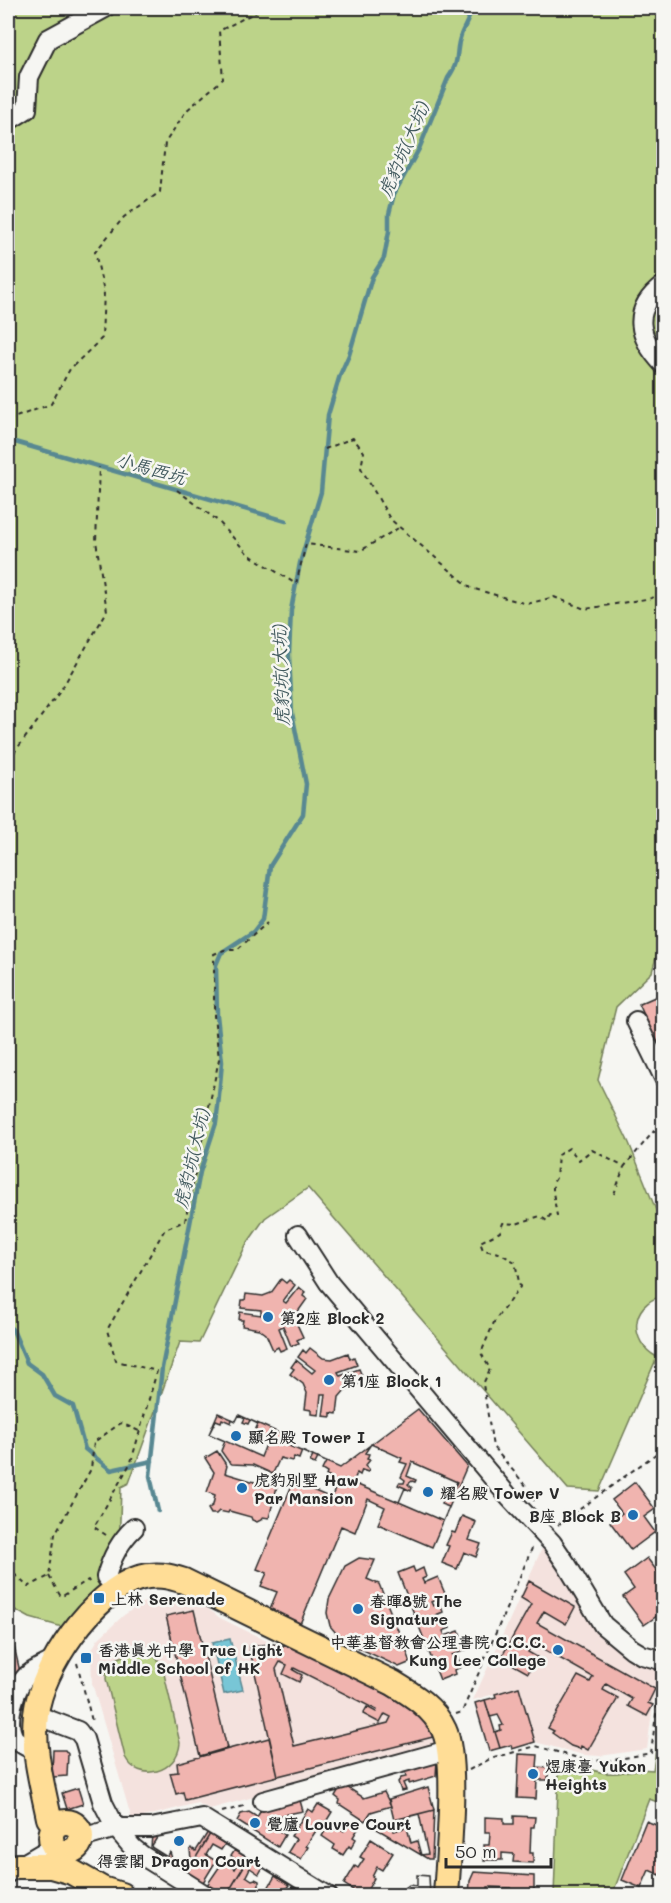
<svg xmlns="http://www.w3.org/2000/svg" width="671" height="1903" viewBox="0 0 671 1903" font-family="Mali,'LXGW WenKai TC',sans-serif">
<style>
.built{fill:#f4e2de}
.green{fill:#bcd389;stroke:#747f5a;stroke-width:1.5}
.water{fill:#78c6d6;stroke:#598892;stroke-width:1.5}
.lines{fill:none;stroke-linecap:round;stroke-linejoin:round}
.stream{stroke:#598892;stroke-width:4.5}
.building{fill:#f0b4af;stroke:#2b2b2b;stroke-width:1.5;fill-rule:evenodd}
.minor-casing{stroke:#2b2b2b;stroke-width:22}
.major-casing{stroke:#2b2b2b;stroke-width:28}
.path{stroke:#2b2b2b;stroke-width:2;stroke-dasharray:4.5 4.5;stroke-linecap:butt}
.minor{stroke:#f6f6f2;stroke-width:18}
.major{stroke:#ffdd96;stroke-width:24}
.poi-dot{fill:#1f6fb2;stroke:#f6f6f2;stroke-width:2}
.labels{text-anchor:middle;dominant-baseline:central;stroke-width:5;stroke-linejoin:round;paint-order:stroke}
.poi-label{font-size:16px;font-weight:bold;fill:#2b2b2b;stroke:#f6f6f2;text-anchor:start}
.water-label{font-size:18px;font-style:italic;fill:#425a5e;stroke:#f6f6f2}
</style>
<rect width="100%" height="100%" fill="#f6f6f2"/>
<filter id="ink" filterUnits="userSpaceOnUse"><feTurbulence type="fractalNoise" baseFrequency=".0167" numOctaves="2"/><feDisplacementMap in="SourceGraphic" scale="12" xChannelSelector="R" yChannelSelector="G"/><feConvolveMatrix kernelMatrix="1 2 1 2 8 2 1 2 1" color-interpolation-filters="sRGB"/></filter>
<g filter="url(#ink)">
<path class="built" d="M544,1544L594,1627L614,1646L626,1654L658,1667L647,1749L600,1756L584,1755L535,1742L519,1687L473,1700Z
M161,1596L187,1597L202,1604L220,1618L273,1644L296,1648L404,1703L427,1725L436,1747L210,1809L197,1803L132,1820L92,1683L91,1651L98,1639L124,1615L142,1603Z"/>
<path class="green" d="M8,8H663V932L652,972L616,1007L598,1080L629,1143L656,1210L663,1212V1296C630,1303 628,1342 657,1357L599,1491L568,1489L308,1188L265,1218L246,1245L199,1343L180,1342L129,1483L121,1487L119,1553L107,1590L73,1630L30,1618L8,1606Z
M137,1652C150,1652 155,1655 162,1665L180,1743C178,1772 139,1784 125,1757L106,1679C106,1658 120,1657 137,1652Z
M663,1704V1804L649,1799L614,1890L617,1891L616,1895H554L559,1762C575,1764 590,1771 606,1773C621,1775 636,1767 653,1770Z"/>
<path class="water" d="M230,1639L243,1690L224,1694L212,1643Z"/>
<g class="lines">
<path class="stream" d="M8,440L286,521
M8,1326L13,1330L27,1363L42,1374L55,1396L73,1406L85,1449L111,1470L152,1461
M158,1511L150,1476L162,1368L200,1172L216,1123L218,1107L222,1062L217,1015L216,965L221,953L253,932L263,919L270,866L303,814L306,784L292,713L289,655L291,610L300,563L321,492L328,415L340,375L349,355L372,277L384,258L389,231V214L394,194L419,149L448,78C462,58 454,53 461,35C464,26 471,18 471,8"/>
</g>
<path class="building" d="M664,993V1059L639,1004Z
M281,1279L286,1283L289,1280L295,1285L283,1301L286,1303L299,1287L305,1292L303,1296L307,1299L297,1313L296,1322L303,1337L297,1340L299,1343L291,1346L283,1326L279,1328L287,1348L280,1351L278,1347L273,1350L266,1334L259,1329L242,1326L243,1320H239L240,1312L261,1315V1310L241,1308L242,1300H245L246,1294L263,1296L271,1293Z
M310,1348L323,1358L332,1359L348,1353L350,1359L354,1357L357,1365L338,1372L340,1376L359,1369L362,1376L358,1377L360,1383L345,1390L339,1397L337,1414L331,1413V1417L323,1416L326,1394H321L319,1415L311,1414V1410L305,1409L307,1393L303,1384L290,1374L294,1369L291,1367L296,1360L312,1373L315,1370L298,1357L303,1350L306,1353Z
M418,1409L467,1466L432,1547L378,1524L385,1507L368,1499L355,1532L341,1526L297,1631L266,1618L277,1592L261,1586L267,1573L257,1569L292,1485L274,1478L271,1473L253,1465L232,1464L228,1461L221,1451L225,1441L209,1434L218,1413L236,1421L239,1415L290,1438L287,1445L340,1468Z
M239,1415L245,1418L243,1422L248,1424L250,1420L258,1424L254,1433L263,1437L261,1440L267,1442L261,1457L209,1434L216,1420L221,1422L222,1419L231,1423L232,1419L236,1421Z
M371,1444L402,1458L400,1462L407,1464L401,1477L405,1480L404,1483H399L398,1485L405,1488L399,1502L353,1483L357,1473L360,1475L362,1470L368,1472L369,1470L365,1466L370,1460L367,1459L369,1454L365,1453Z
M217,1451L227,1466L225,1473L258,1483L259,1478L263,1476L278,1483L269,1518L263,1517L261,1520L257,1522L252,1520L251,1517L229,1511L228,1513L219,1511L216,1514H211L208,1509L213,1505L215,1495L207,1492L214,1472L205,1458Z
M302,1451L313,1456L310,1462L315,1464L318,1458L326,1462L322,1470L327,1473L326,1476L332,1478L331,1481L338,1483L331,1498L273,1473L280,1458L292,1461L294,1457L299,1459Z
M412,1462L457,1482L451,1495L446,1493L447,1501H442L441,1504L449,1507L443,1521L399,1502L405,1488L411,1491L412,1488L408,1484L412,1481L415,1482L416,1480L407,1476Z
M635,1482L655,1509L644,1517L655,1532L631,1550L610,1522L622,1513L612,1500Z
M462,1516L476,1522L469,1540L481,1544L476,1557L464,1552L457,1569L442,1563L449,1546L446,1545L452,1532L455,1533Z
M359,1558L375,1560L367,1579L379,1584L411,1662L399,1667L342,1640L330,1626L327,1613L329,1599L345,1566Z
M647,1558L664,1580V1587L656,1593L664,1603V1611L644,1625L623,1597L634,1589L624,1575Z
M413,1567L415,1572L423,1568L426,1577L422,1579L424,1583L438,1577L446,1596L431,1602L433,1606L440,1603L443,1612L436,1615L440,1624L446,1620L450,1628L443,1631L445,1636L459,1631L466,1650L452,1655L454,1660L458,1658L461,1667L454,1670L455,1674L440,1680L398,1573Z
M529,1581L575,1607L566,1624L544,1611L537,1623L655,1689L648,1703L653,1705L647,1716L628,1706L632,1699L606,1684L603,1690L618,1698L588,1750L581,1746L580,1749L571,1746L552,1733L554,1731L548,1728L578,1676L590,1682L593,1677L533,1643L528,1652L537,1657L528,1673L501,1658L531,1604L521,1598Z
M194,1610L227,1748L200,1756L166,1616Z
M8,1624H9L20,1672L8,1675Z
M273,1644L296,1648L404,1703L427,1725L433,1737L278,1776L249,1646ZM280,1662L287,1665L283,1674L299,1682L302,1675L293,1670L294,1668L377,1710L376,1712L367,1707L363,1714L380,1723L385,1714L391,1717L388,1723L294,1746L276,1669Z
M519,1687L535,1742L512,1749L511,1745L500,1748L485,1700L496,1697L495,1694Z
M485,1700L490,1717L498,1715L503,1725L500,1726L501,1730L495,1732L500,1748L489,1751L475,1703Z
M269,1738L278,1776L185,1800L183,1792L176,1794L170,1773L178,1772L177,1763Z
M53,1750H65L68,1754L67,1776L53,1777L52,1775Z
M519,1754L538,1755L537,1767L548,1768V1780H537L536,1799L517,1798Z
M437,1760L436,1776L409,1784V1781L403,1783L406,1790L401,1791L398,1782L401,1778L406,1777L405,1771Z
M342,1784L364,1798L384,1792L391,1806L371,1812L365,1821L339,1804L340,1800L335,1796Z
M428,1787L434,1810L394,1820L389,1799Z
M78,1788L83,1804L67,1809L62,1793Z
M299,1797L303,1811L273,1817L269,1824L285,1835L278,1847L237,1821L241,1814L249,1812L257,1817L263,1807Z
M318,1804L332,1812L324,1825L321,1823L306,1846L308,1847L301,1859L288,1852L296,1839L291,1836L308,1809L313,1812Z
M434,1810L432,1859H428L372,1826Z
M419,1814L428,1854L421,1855L417,1841L411,1843L407,1827L394,1831L392,1821Z
M514,1816L535,1817L534,1827H531L530,1853H533V1863L513,1862L514,1854L502,1853V1860H484V1845H489L490,1832H485V1817L504,1818V1824H514Z
M646,1821L664,1828L658,1847L664,1849V1866L660,1875L649,1870L641,1888L622,1880Z
M330,1823L344,1831L348,1823L358,1829L353,1837L356,1839L351,1848L349,1846L343,1855L333,1849L335,1845L322,1836Z
M197,1825L208,1832L196,1851L191,1848L190,1850L191,1859L173,1862L170,1852L167,1857L151,1847L160,1833Z
M206,1826L213,1829L188,1871L151,1847L152,1835Z
M213,1829L217,1834L215,1838L225,1844L221,1850L212,1845L206,1855L216,1861L202,1884L186,1874Z
M371,1839L393,1853L382,1870L377,1867L372,1877L374,1878L364,1896H362L344,1884L355,1866L358,1868L364,1859L360,1857Z
M235,1850L244,1855L245,1853L250,1856L226,1896H223L207,1885L224,1860L235,1869L239,1862L231,1856Z
M250,1856L256,1859L254,1862L263,1867L259,1874L250,1868L246,1876L252,1880L255,1879L259,1881V1885L252,1896H226Z
M474,1872L534,1876V1896H469L470,1881Z
M417,1875L429,1876L430,1895L432,1896H394L409,1885L417,1886Z
M417,1875L429,1876L430,1895L432,1896H394L409,1885L417,1886Z
M275,1876L289,1885L283,1893L287,1896H267L270,1891L267,1890Z
M292,1887L305,1895L304,1896H287Z
M488,1887L511,1888V1891L520,1892L525,1896H485L488,1894Z
M177,1890L178,1895L180,1896H164L163,1894Z"/>
<g class="lines">
<g class="minor-casing">
<path id="minor" d="M8,121L27,109L29,77L48,39L105,8
M664,285C630,310 638,338 664,365
M636,1021L664,1078
M298,1235L329,1283L509,1497L552,1543L567,1565L603,1625L632,1649L642,1655L664,1661
M116,1588L106,1577C111,1559 119,1542 134,1528
M36,1715L78,1731L84,1739L103,1803L116,1828L133,1848L143,1856L207,1896
M35,1751C29,1748 20,1744 15,1739C3,1724 15,1684 29,1674C36,1668 46,1665 54,1660
M263,1801L448,1750
M82,1838L116,1828H151L202,1818L328,1896
M8,1873L54,1846"/>
</g>
<g class="major-casing">
<path id="major" d="M51 1837a15 15 0 1 1 30 0a15 15 0 1 1-30 0Z
M55,1826L49,1818C42,1784 32,1749 36,1714C41,1668 94,1591 139,1578C156,1573 169,1576 184,1581L393,1683C413,1695 434,1708 444,1730C458,1760 448,1859 446,1896
M18,1866H51L72,1872L102,1889L121,1895"/>
</g>
<path class="path" d="M8,420L51,404L70,369L102,338L104,292L95,252L124,217L160,192L165,143L186,111L223,79L219,31L256,12L258,8
M325,449L353,438L364,452L361,468L390,519L471,588L527,604L554,597L585,609L652,598L664,591
M177,490L218,521L248,554L296,584L306,544L360,551L400,527
M8,798L13,754L61,690L107,611L96,541L99,467
M614,1194L624,1167
M534,1501L533,1494L493,1447L483,1384L490,1369L481,1353L495,1320L520,1287L515,1262L499,1253L483,1250L480,1242L500,1232L503,1223L516,1224L540,1216L547,1221L550,1215L557,1216L553,1192V1183L556,1178L558,1155L569,1148L579,1160L592,1150L624,1167L654,1131L664,1148
M558,1525L657,1453L664,1461
M106,1535L94,1527L131,1462L157,1371L116,1361L107,1330L165,1229L185,1221L219,1059L214,1016V954L224,950H237L268,922
M8,1568L28,1587L49,1576L55,1534L91,1469L94,1442L121,1423L139,1431
M49,1576L61,1597L88,1580L90,1584
M77,1663L92,1721
M456,1714L462,1712L533,1546
M469,1770L490,1759L536,1746L585,1760L608,1761L651,1753L661,1676
M222,1812L248,1805"/>
<use href="#minor" class="minor"/>
<use href="#major" class="major"/>
</g>
</g>
<g class="poi-dot">
<circle cx="268" cy="1317" r="6"/>
<circle cx="329" cy="1380" r="6"/>
<circle cx="236" cy="1436" r="6"/>
<circle cx="242" cy="1488" r="6"/>
<circle cx="428" cy="1492" r="6"/>
<circle cx="633" cy="1515" r="6"/>
<rect x="93" y="1592" width="12" height="12" rx="3"/>
<circle cx="358" cy="1609" r="6"/>
<circle cx="558" cy="1650" r="6"/>
<rect x="80" y="1652" width="12" height="12" rx="3"/>
<circle cx="533" cy="1774" r="6"/>
<circle cx="255" cy="1823" r="6"/>
<circle cx="179" cy="1841" r="6"/>
</g>
<g class="labels">
<g class="poi-label">
<text x="280" y="1317">第2座 Block 2</text>
<text x="341" y="1380">第1座 Block 1</text>
<text x="248" y="1436">顯名殿 Tower I</text>
<text x="254" y="1479">虎豹別墅 Haw<tspan x="254" dy="18">Par Mansion</tspan></text>
<text x="440" y="1492">耀名殿 Tower V</text>
<text x="621" y="1515" text-anchor="end">B座 Block B</text>
<text x="111" y="1598">上林 Serenade</text>
<text x="370" y="1600">春暉8號 The<tspan x="370" dy="18">Signature</tspan></text>
<text x="546" y="1641" text-anchor="end">中華基督教會公理書院 C.C.C.<tspan x="546" dy="18">Kung Lee College</tspan></text>
<text x="98" y="1649">香港真光中學 True Light<tspan x="98" dy="18">Middle School of HK</tspan></text>
<text x="545" y="1765">煜康臺 Yukon<tspan x="545" dy="18">Heights</tspan></text>
<text x="267" y="1823">覺廬 Louvre Court</text>
<text x="179" y="1860" text-anchor="middle">得雲閣 Dragon Court</text>
</g>
<g class="water-label">
<text transform="translate(403 149) rotate(-67)">虎豹坑(大坑)</text>
<text transform="translate(151 468) rotate(16)">小馬西坑</text>
<text transform="translate(280 675) rotate(-92)">虎豹坑(大坑)</text>
<text transform="translate(191 1158) rotate(-77)">虎豹坑(大坑)</text>
</g>
</g>
<rect width="671" height="1903" fill="none" stroke="#f6f6f2" stroke-width="30"/>
<rect x="15" y="15" width="641" height="1873" fill="none" stroke="#2b2b2b" stroke-width="2" filter="url(#ink)"/>
<path d="M446 1858v9h105v-9" fill="none" stroke="#2b2b2b" stroke-width="3"/>
<text x="455" y="1858" font-size="18" fill="#2b2b2b" stroke="#f6f6f2" stroke-width="4.5" paint-order="stroke">50 m</text>
</svg>
